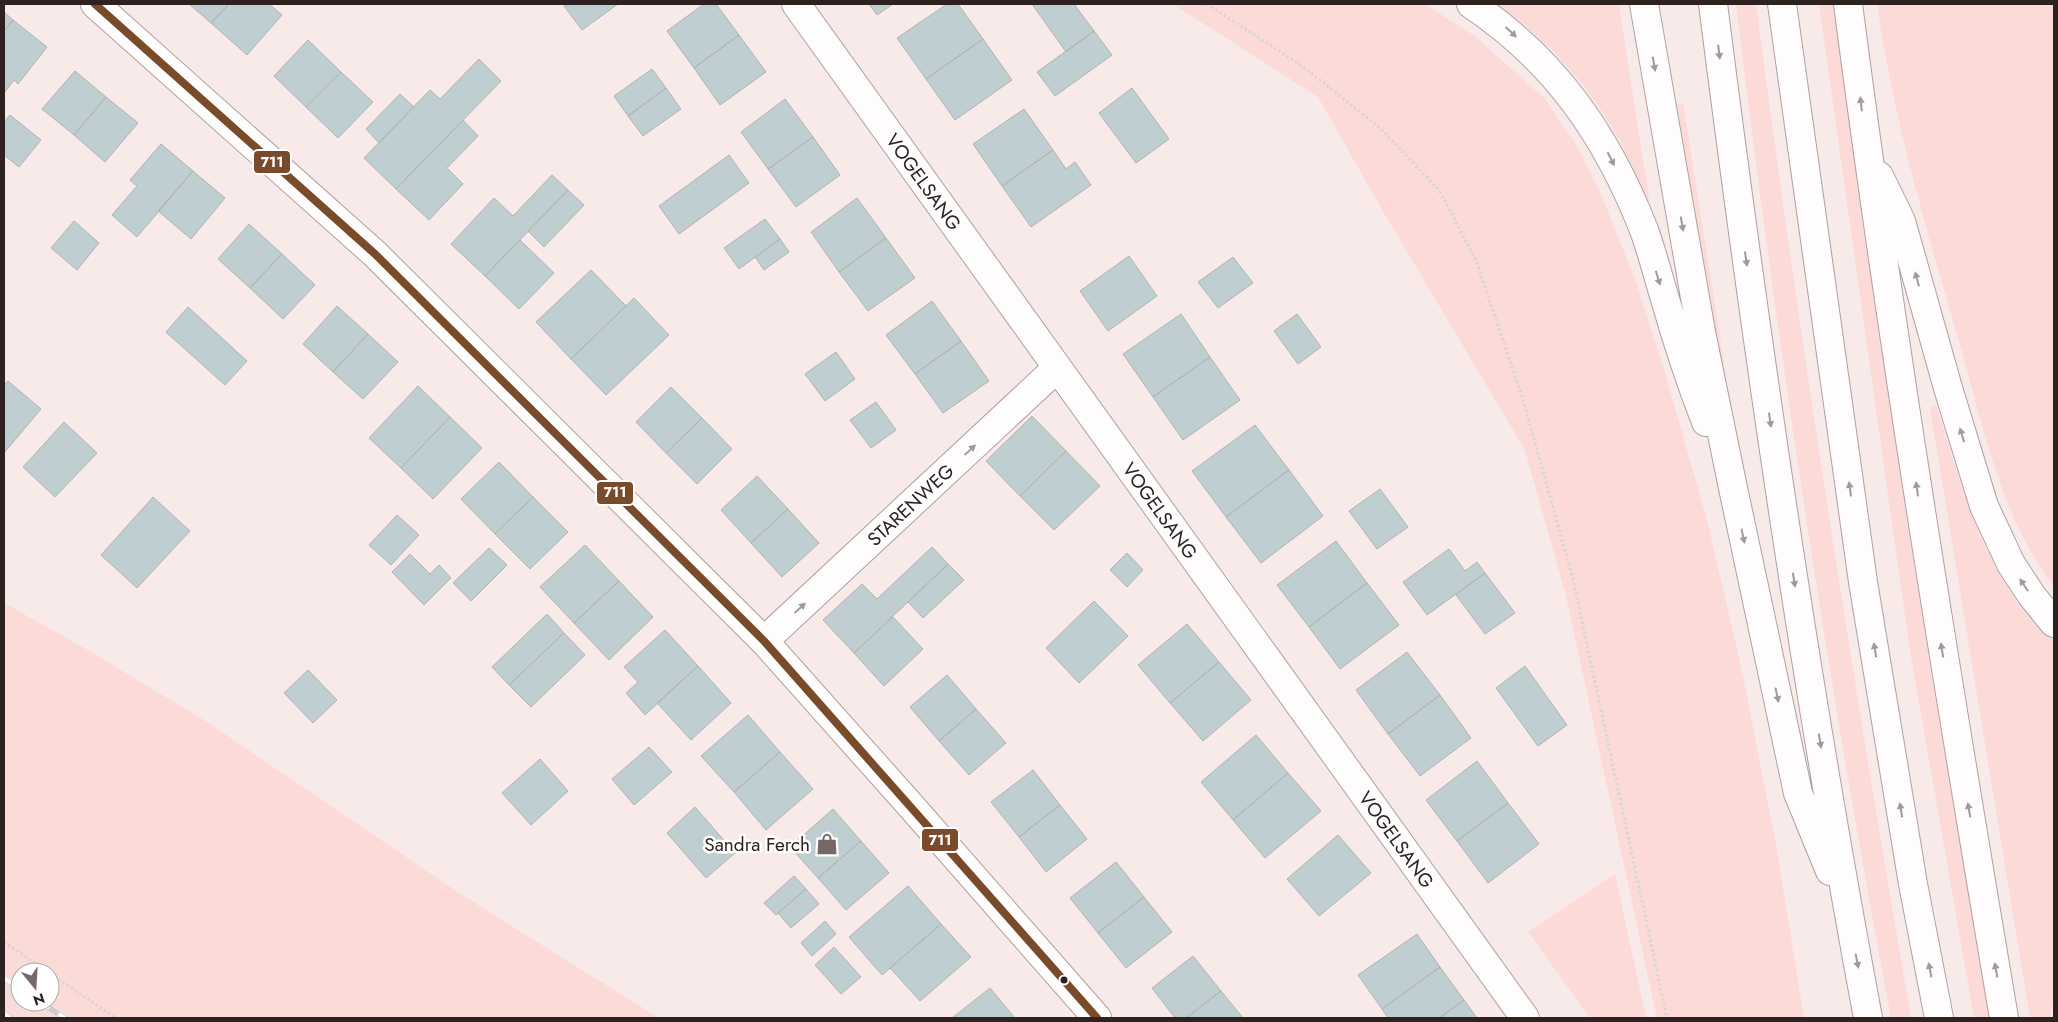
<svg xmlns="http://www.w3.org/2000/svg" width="2058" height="1022" viewBox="0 0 2058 1022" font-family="Jost,sans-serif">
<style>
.built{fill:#f6ddda}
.green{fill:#fbdad8}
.building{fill:#bfcfd1;stroke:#b2b2b2}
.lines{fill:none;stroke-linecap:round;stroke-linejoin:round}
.minor-casing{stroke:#ada1a0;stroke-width:30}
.highway-casing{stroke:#ada1a0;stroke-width:30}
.path{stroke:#d9d5d4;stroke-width:3;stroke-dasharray:2.5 2.5;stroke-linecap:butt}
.minor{stroke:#fefcfc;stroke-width:28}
.highway{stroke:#fefcfc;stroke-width:28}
.rail-casing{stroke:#d1cccc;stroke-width:5.5}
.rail{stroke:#fff;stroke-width:4;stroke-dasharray:11;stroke-linecap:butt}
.bus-1-casing{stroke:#fff;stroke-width:11}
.bus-1{stroke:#7a4b2a;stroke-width:8}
.oneway{fill:#a09a99}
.bus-dot{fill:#2e2221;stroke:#fff;stroke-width:2}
.labels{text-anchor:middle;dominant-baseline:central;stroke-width:5;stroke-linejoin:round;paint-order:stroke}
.street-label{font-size:19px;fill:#2e2221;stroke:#fff}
.poi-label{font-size:19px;fill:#2e2221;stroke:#fff;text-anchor:end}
.line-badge{stroke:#fff;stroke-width:2}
.badge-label{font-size:14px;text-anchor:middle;font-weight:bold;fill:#fff}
</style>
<rect width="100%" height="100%" fill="#f8eae8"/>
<path class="built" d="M4,968L20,979V1002H50V998L81,1018H4Z"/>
<path class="green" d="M1173,4H1425L1476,37L1545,99L1577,146L1603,199L1635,279L1663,366L1706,516L1743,675L1777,851L1804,1018H1657L1566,596L1525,450L1384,213L1318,97Z
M1496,4H1619L1649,200H1646C1638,183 1631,164 1623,147C1593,90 1549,40 1496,4Z
M1736,4H1756C1800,343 1853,681 1911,1018H1891C1828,682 1777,343 1736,4Z
M1819,4H1836C1883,343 1930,681 1991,1018H1974L1910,651Z
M1877,4H2054V586C2001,519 1982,422 1959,341C1927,230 1893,119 1877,4Z
M1683,103L1724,363L1722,367L1719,365L1675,105Z
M1936,405C1960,482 1988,589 2054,641V991L2050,1018H2030L1930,408Z
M4,603L86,649L207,722L459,893L659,1018H81L50,998V972H20V979L4,968Z
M1615,874L1646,1018H1590L1528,932Z"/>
<path class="building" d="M189,4H229L211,23Z
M229,4H269L282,15L247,55L211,23Z
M568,4H618L582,30L564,6Z
M704,4H716L739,35L694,68L667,31Z
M869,4H893L877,15Z
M947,4H958L983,39L926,79L897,38Z
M1032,4H1074L1094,31L1066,52Z
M4,12L13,20L4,31Z
M13,20L47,47L18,84L14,80L4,93V31Z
M1094,31L1112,55L1055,96L1037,72Z
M739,35L766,72L720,105L694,68Z
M983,39L1012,80L955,120L926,79Z
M308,40L341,72L306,107L274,76Z
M479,59L501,81L396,189L364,158L430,90L440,99Z
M652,69L666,88L628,116L614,96Z
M75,71L106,97L74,135L42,109Z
M341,72L373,102L338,138L306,107Z
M666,88L681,109L643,136L628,116Z
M1132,88L1169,139L1136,163L1099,113Z
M400,94L414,107L379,143L366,129Z
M106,97L138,123L105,162L74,135Z
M785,99L813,137L768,169L741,132Z
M1024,109L1053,150L1002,186L973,144Z
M10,115L41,140L19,167L4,155V122Z
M463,120L478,136L447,168L463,184L429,220L396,189Z
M813,137L840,175L796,207L768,169Z
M161,144L193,171L137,237L112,215L137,186L130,180Z
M1053,150L1066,169L1075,162L1091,185L1031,227L1002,186Z
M729,155L749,183L679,234L659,206Z
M193,171L225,198L191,239L158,211Z
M552,175L568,190L485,276L451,244L494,198L513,216Z
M568,190L584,205L544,247L528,231Z
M857,198L886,238L839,272L811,232Z
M765,219L780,239L739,269L724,248Z
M74,221L99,243L77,270L51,248Z
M249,224L282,254L250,288L218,259Z
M886,238L915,278L868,311L839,272Z
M780,239L789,252L764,270L755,257Z
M520,240L554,273L519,309L485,276Z
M282,254L315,285L283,319L250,288Z
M1129,256L1157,296L1108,331L1080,291Z
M1233,257L1253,283L1218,308L1198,282Z
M591,270L626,306L571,359L536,322Z
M634,298L669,335L606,395L571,359Z
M932,301L961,341L915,374L886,335Z
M337,306L368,334L333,372L303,344Z
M188,307L247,361L225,385L166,332Z
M1181,314L1210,357L1153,397L1123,354Z
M1297,314L1321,347L1298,364L1274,331Z
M368,334L398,362L363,399L333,372Z
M961,341L989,381L943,413L915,374Z
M836,352L855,379L825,401L805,374Z
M1210,357L1240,400L1183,440L1153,397Z
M8,381L41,409L4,453V385Z
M418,386L450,417L401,468L369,438Z
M671,387L702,418L666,453L636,422Z
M876,402L896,430L871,448L850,420Z
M1032,416L1066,451L1020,496L986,461Z
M450,417L482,448L433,499L401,468Z
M702,418L732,449L697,484L666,453Z
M64,422L97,453L55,497L23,467Z
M1255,425L1289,470L1226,517L1192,471Z
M1066,451L1100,486L1054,530L1020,496Z
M499,462L533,497L495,534L461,499Z
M1289,470L1323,516L1261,563L1226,517Z
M757,476L788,509L751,543L721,510Z
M1380,489L1408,527L1377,549L1349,511Z
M153,497L190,531L137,588L101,555Z
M533,497L568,532L530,569L495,534Z
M788,509L819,543L782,577L751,543Z
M397,515L419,535L391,565L369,545Z
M1336,541L1367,583L1309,627L1277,585Z
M585,545L619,581L574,623L540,587Z
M932,547L948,564L854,653L823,620L862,584L877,599Z
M489,548L507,565L471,601L453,583Z
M1449,549L1465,571L1477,562L1485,573L1427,615L1403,582Z
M1127,553L1143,570L1127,587L1110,570Z
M410,554L430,574L439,565L451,578L424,605L392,572Z
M948,564L964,580L923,618L908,602Z
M1485,573L1515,613L1485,634L1456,595Z
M619,581L653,617L609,660L574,623Z
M1367,583L1399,625L1340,669L1309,627Z
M1094,601L1128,636L1079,683L1046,648Z
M547,614L564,633L509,685L492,667Z
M893,617L923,649L884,686L854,653Z
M1187,624L1219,662L1170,703L1138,665Z
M665,630L698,666L645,715L626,693L638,682L624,667Z
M564,633L585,655L531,707L509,685Z
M1407,652L1440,695L1388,734L1356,690Z
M1219,662L1251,700L1203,741L1170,703Z
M698,666L731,703L691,740L657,703Z
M1525,666L1567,725L1538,746L1496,688Z
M308,670L337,700L313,723L284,693Z
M947,675L976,709L939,741L910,707Z
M1440,695L1471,738L1420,776L1388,734Z
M976,709L1006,743L969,775L939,741Z
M748,715L780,752L734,792L701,756Z
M1256,735L1288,773L1233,820L1201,782Z
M649,747L672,772L634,805L612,779Z
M780,752L813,789L766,830L734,792Z
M540,759L568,791L531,825L502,793Z
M1477,761L1508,803L1457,841L1426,800Z
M1033,770L1060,805L1019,837L991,802Z
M1288,773L1321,811L1265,858L1233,820Z
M1508,803L1539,844L1488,883L1457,841Z
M1060,805L1087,839L1046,872L1019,837Z
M695,807L735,853L706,878L667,833Z
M833,809L861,841L818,878L790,847Z
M1338,835L1371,873L1319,916L1287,879Z
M861,841L889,873L846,910L818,878Z
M1116,862L1144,897L1098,933L1070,898Z
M794,876L806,889L776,915L764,903Z
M908,886L941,924L882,975L849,937Z
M806,889L819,904L791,928L778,913Z
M1144,897L1172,932L1126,968L1098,933Z
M825,921L836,934L812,956L801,943Z
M941,924L971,957L920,1001L890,968Z
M1417,934L1440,967L1382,1009L1358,975Z
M834,947L861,977L841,994L815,965Z
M1193,956L1221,991L1186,1018H1175L1152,988Z
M1440,967L1464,1000L1439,1018H1388L1382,1009Z
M990,988L1015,1018H952Z
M1221,991L1243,1018H1186Z
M1464,1000L1477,1018H1439Z"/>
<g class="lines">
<g class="minor-casing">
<g id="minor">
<path d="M95,4L375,254L764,641L911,806L1097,1018"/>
<path id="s1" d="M796,4L1525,1018"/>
<path id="s2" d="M764,641L1057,368"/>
</g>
</g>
<g class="highway-casing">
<path id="highway" d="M1471,4C1556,61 1607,136 1644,230C1652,252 1658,276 1665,299C1677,341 1690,381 1706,422
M1644,4L1701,332L1733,488L1798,793L1830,871
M1713,4C1756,343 1805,682 1868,1018
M1782,4L1863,582L1913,884L1939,1018
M1848,4C1892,343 1947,681 2004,1018
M1879,176L1901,221L1948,388L1984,506L2011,564L2032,596L2054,623"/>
</g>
<path class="path" d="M1207,4L1305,68L1380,128L1439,190L1476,260L1522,396L1573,579L1667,1018
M4,942L48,972
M50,974L116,1018"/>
<use href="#minor" class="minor"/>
<use href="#highway" class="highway"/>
<g class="rail-casing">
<path id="rail" d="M4,978L20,989
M40,1002L65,1018
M4,1014L10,1018"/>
</g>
<use href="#rail" class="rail"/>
<g class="bus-1-casing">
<path id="bus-1" d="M95,4L375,254L764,641L1097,1018"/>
</g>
<use href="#bus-1" class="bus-1"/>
</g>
<defs><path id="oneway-solid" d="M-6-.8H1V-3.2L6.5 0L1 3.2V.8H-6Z" transform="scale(1.25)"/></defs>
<g class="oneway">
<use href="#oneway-solid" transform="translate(1511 32) rotate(42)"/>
<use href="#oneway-solid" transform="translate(1719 52) rotate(83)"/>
<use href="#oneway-solid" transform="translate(1654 64) rotate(80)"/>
<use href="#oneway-solid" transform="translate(1861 104) rotate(-97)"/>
<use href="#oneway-solid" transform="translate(1611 159) rotate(63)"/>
<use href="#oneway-solid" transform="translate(1682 224) rotate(80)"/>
<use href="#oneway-solid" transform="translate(1746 259) rotate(82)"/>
<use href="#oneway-solid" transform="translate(1658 278) rotate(73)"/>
<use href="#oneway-solid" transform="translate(1917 279) rotate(-106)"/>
<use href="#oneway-solid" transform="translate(1770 420) rotate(82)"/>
<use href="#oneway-solid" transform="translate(1962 435) rotate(-107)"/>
<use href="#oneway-solid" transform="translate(970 450) rotate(-43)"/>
<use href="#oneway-solid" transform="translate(1850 489) rotate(-98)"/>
<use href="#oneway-solid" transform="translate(1917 489) rotate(-98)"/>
<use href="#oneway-solid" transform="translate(1743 536) rotate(78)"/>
<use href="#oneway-solid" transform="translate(1794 580) rotate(81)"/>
<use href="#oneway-solid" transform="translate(2024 585) rotate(-124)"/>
<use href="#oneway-solid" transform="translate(800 608) rotate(-43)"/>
<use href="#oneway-solid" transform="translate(1875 650) rotate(-99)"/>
<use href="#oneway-solid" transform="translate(1942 650) rotate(-99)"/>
<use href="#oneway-solid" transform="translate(1777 695) rotate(78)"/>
<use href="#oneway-solid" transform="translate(1820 741) rotate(81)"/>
<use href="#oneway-solid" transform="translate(1901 810) rotate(-99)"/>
<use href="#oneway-solid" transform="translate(1969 810) rotate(-100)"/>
<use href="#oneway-solid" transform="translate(1857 961) rotate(79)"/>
<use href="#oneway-solid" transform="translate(1930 970) rotate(-101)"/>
<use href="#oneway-solid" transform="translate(1996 970) rotate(-100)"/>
</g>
<defs>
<g id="shop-bare" transform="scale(1.725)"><path d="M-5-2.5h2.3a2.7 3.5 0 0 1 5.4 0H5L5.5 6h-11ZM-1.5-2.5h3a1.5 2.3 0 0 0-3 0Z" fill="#756867" stroke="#fff" stroke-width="2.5" paint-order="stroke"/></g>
</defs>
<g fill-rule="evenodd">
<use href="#shop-bare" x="827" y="844"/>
</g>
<circle class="bus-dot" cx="1064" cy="980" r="4.5"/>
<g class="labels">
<g class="street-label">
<text stroke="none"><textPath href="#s1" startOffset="219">VOGELSANG</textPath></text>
<text stroke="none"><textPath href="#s2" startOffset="200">STARENWEG</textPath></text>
<text stroke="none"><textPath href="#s1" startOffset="624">VOGELSANG</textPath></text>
<text stroke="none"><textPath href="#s1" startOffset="1029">VOGELSANG</textPath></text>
</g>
<g class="poi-label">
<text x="810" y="844">Sandra Ferch</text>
</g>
</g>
<g class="line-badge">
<rect x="253" y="150" width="38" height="24" rx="5" fill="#7a4b2a"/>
<rect x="596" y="481" width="38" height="24" rx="5" fill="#7a4b2a"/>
<rect x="921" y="828" width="38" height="24" rx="5" fill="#7a4b2a"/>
</g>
<g class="badge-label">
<text x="272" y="167">711</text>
<text x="615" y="497">711</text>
<text x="940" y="845">711</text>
</g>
<rect width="2058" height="1022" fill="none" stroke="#2e2221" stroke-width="10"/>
<g transform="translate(35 987) rotate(162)"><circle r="24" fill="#ffffff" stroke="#aba7a6"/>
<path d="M0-4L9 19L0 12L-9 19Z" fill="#756867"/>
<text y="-8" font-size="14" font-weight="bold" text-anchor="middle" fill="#2e2221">N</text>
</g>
</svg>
